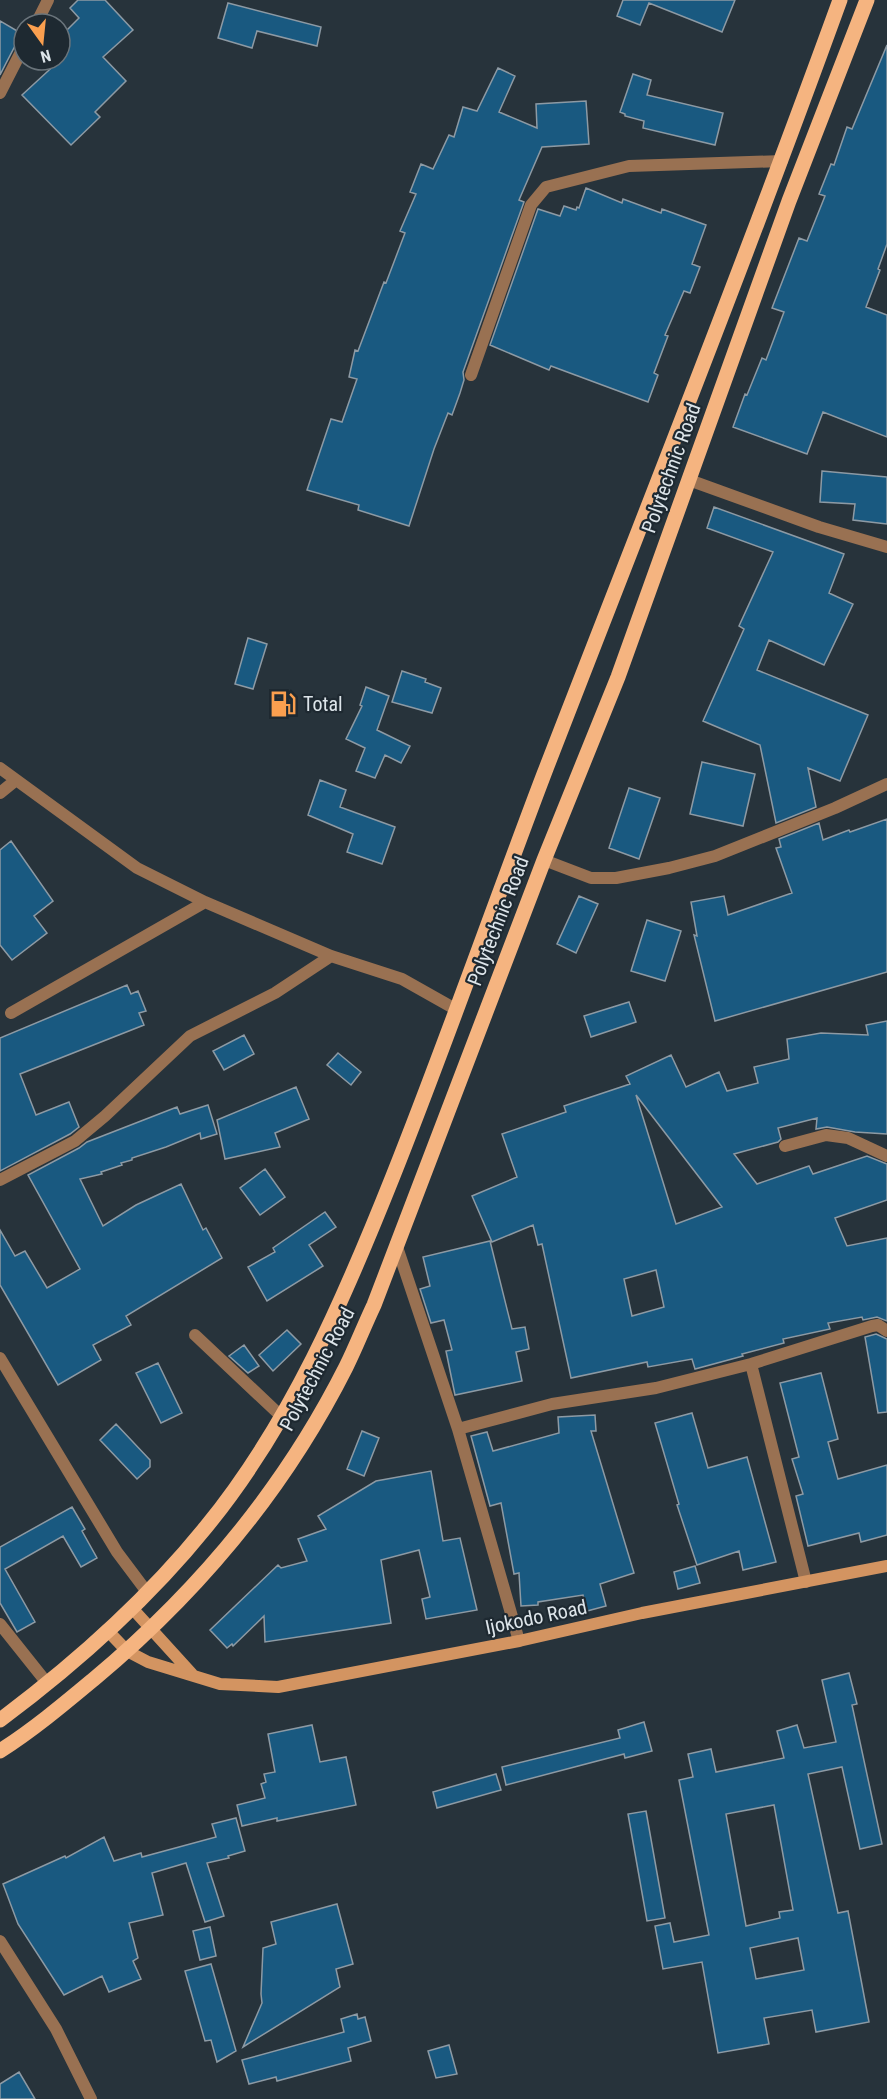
<svg xmlns="http://www.w3.org/2000/svg" width="887" height="2099" viewBox="0 0 887 2099" font-family="'Roboto Condensed',sans-serif">
<style>
.building{fill:#195980;stroke:#8d9aa4;stroke-width:1.5;fill-rule:evenodd}
.lines{fill:none;stroke-linecap:round;stroke-linejoin:round}
.lane{stroke:#997152;stroke-width:12}
.street{stroke:#997152;stroke-width:12}
.secondary{stroke:#d39461;stroke-width:12}
.primary{stroke:#f5b480;stroke-width:15}
.labels{text-anchor:middle;dominant-baseline:central;stroke-width:4.5;stroke-linejoin:round;paint-order:stroke}
.street-label{font-size:20px;fill:#dde5ea;stroke:#1e2931}
.poi-label{font-size:20px;fill:#dde5ea;stroke:#1e2931;text-anchor:start}
</style>
<rect width="100%" height="100%" fill="#27333b"/>
<path class="building" d="M78,0H105L133,30L103,57L126,81L95,112L100,117L71,145L22,95L60,60V37L79,18L70,8Z
M623,0H735L722,32L649,3L640,25L617,16Z
M228,3L321,27L317,46L257,31L252,48L218,38Z
M0,21L24,35V38L17,42L0,75Z
M887,45V244L878,269L880,270L866,307L887,315V437L823,412L807,454L733,427L745,394L747,395L762,358L766,360L784,312L772,308L799,238L807,241L825,196L819,194L831,164L834,165L847,127L852,129Z
M498,68L515,76L499,112L537,128L536,104L586,101L589,144L542,147L519,200L524,202L463,372L464,380L460,393L452,415L448,413L434,449L409,526L358,510L359,505L307,490L331,419L342,422L357,379L349,377L355,350L358,351L384,282L386,283L405,233L400,231L416,194L410,192L421,164L433,169L449,135L454,137L463,107L477,111Z
M633,74L651,80L647,95L723,113L715,145L643,128L644,121L625,116V114L620,112Z
M586,188L622,203L623,199L661,213L662,209L706,225L692,264L700,267L690,293L684,291L665,335L668,336L654,373L658,375L648,402L551,366L549,370L490,345L538,209L560,216L564,206L576,210L577,207L579,208Z
M822,471L887,477V524L853,520L855,504L820,502Z
M714,507L844,554L829,593L853,604L824,665L769,640L757,670L868,715L840,781L808,768L816,807L776,823L760,745L703,721L744,629L739,626L773,552L707,528Z
M248,638L267,644L253,689L235,684Z
M402,671L426,679L425,682L441,688L432,713L392,702Z
M366,687L389,696L377,730L410,746L401,763L385,755L375,778L356,771L365,748L346,739L362,706L360,705Z
M702,762L755,774L743,826L690,814Z
M320,780L346,790L340,807L395,827L382,864L347,852L353,834L308,815Z
M629,788L660,798L639,859L609,848Z
M887,819V972L715,1021L694,935L697,936L691,902L724,896L728,915L792,893L776,848L781,847L779,839L819,823L823,840L849,830L850,832Z
M11,841L53,901L34,916L47,933L12,960L0,945V850Z
M579,896L598,904L576,953L557,944Z
M647,920L681,931L665,981L631,971Z
M127,985L131,994L138,991L146,1011L139,1013L144,1025L20,1074L36,1115L69,1102L79,1127L70,1134L0,1171V1038Z
M629,1002L636,1022L591,1037L584,1016Z
M887,1021V1134L855,1132L827,1127L816,1129L817,1118L778,1128L781,1139L778,1142L734,1154L757,1184L809,1166L813,1174L867,1156L887,1164V1200L835,1218L847,1246L887,1238V1321L877,1317L863,1320L862,1317L828,1323L830,1329L783,1339L784,1343L742,1354L743,1356L695,1369L692,1359L648,1367L647,1362L571,1378L542,1244L538,1245L533,1225L492,1242L472,1196L517,1177L502,1134L566,1112L564,1106L630,1084L626,1076L671,1055L686,1087L719,1072L727,1091L758,1083L754,1067L789,1059L787,1039L821,1033L868,1035L866,1025ZM636,1095L722,1207L676,1224ZM656,1270L664,1307L632,1316L624,1279Z
M244,1035L254,1054L224,1070L213,1051Z
M338,1053L361,1072L351,1085L327,1065Z
M296,1087L309,1119L275,1133L280,1147L225,1159L217,1120Z
M208,1105L217,1134L201,1139L200,1133L166,1147L132,1158V1160L121,1163L122,1165L101,1172L102,1174L80,1179L103,1226L136,1205L181,1184L203,1230L206,1228L222,1258L126,1316L131,1325L93,1345L101,1360L58,1385L0,1285V1230L15,1256L25,1251L47,1288L80,1269L28,1175L79,1148L87,1142L177,1107L180,1114Z
M265,1169L285,1197L260,1215L240,1188Z
M325,1212L336,1227L309,1245L323,1266L267,1301L248,1267L275,1252L273,1248Z
M490,1241L512,1329L525,1327L529,1349L516,1352L522,1381L455,1395L446,1351L452,1350L444,1320L431,1323L420,1289L430,1286L423,1257Z
M287,1330L301,1344L273,1371L259,1355Z
M876,1334L887,1339V1412L878,1413L865,1337Z
M244,1345L259,1366L248,1373L229,1356Z
M158,1363L182,1413L161,1423L136,1373Z
M821,1373L838,1439L828,1442L838,1479L887,1465V1535L861,1542L859,1533L808,1546L796,1496L803,1494L792,1459L799,1457L780,1383Z
M692,1413L708,1468L747,1457L776,1562L743,1570L739,1551L697,1565L677,1505L679,1504L655,1423Z
M595,1415L596,1431H591L634,1573L600,1584L606,1606L587,1611L583,1595L538,1602V1605L521,1606L519,1573L514,1574L501,1503L490,1506L471,1436L487,1432L493,1451L559,1433L558,1417Z
M116,1424L150,1460V1467L137,1479L100,1440Z
M362,1431L379,1438L364,1476L347,1469Z
M431,1471L443,1541L460,1538L477,1610L426,1619L422,1599L430,1597L419,1550L381,1560L391,1623L265,1642L264,1616L233,1646L232,1644L227,1648L210,1630L278,1565L281,1568L307,1561L298,1539L326,1529L318,1516L376,1481Z
M72,1507L85,1529L82,1531L97,1558L81,1567L63,1536L5,1569L35,1622L17,1632L0,1603V1547Z
M695,1566L700,1583L678,1589L674,1572Z
M849,1673L857,1704L852,1705L882,1844L860,1849L842,1767L808,1774L838,1913L848,1911L869,2022L816,2032L812,2010L764,2018L769,2044L718,2053L702,1962L663,1969L655,1926L670,1923L674,1942L709,1935L679,1780L693,1777L688,1754L711,1749L716,1772L784,1758L777,1731L797,1725L804,1748L836,1742L822,1680ZM774,1805L793,1910L779,1912L780,1918L746,1926L726,1814ZM798,1938L804,1970L756,1979L750,1948Z
M644,1722L652,1751L625,1758L624,1754L506,1785L502,1767L620,1738L618,1730Z
M312,1725L320,1762L346,1757L356,1805L277,1821V1818L242,1826L237,1805L265,1798L261,1784L266,1782L264,1774L275,1772L268,1734Z
M496,1774L501,1790L437,1808L433,1792Z
M646,1811L665,1918L647,1921L628,1814Z
M236,1818L245,1851L228,1856L229,1858L207,1863L224,1916L205,1922L186,1863L152,1873L163,1915L129,1923L138,1958L133,1961L141,1979L109,1992L102,1976L64,1995L18,1924L3,1884L65,1856L66,1858L104,1837L114,1861L141,1853L142,1857L216,1837L212,1824Z
M337,1904L353,1964L336,1969L340,1987L243,2047L262,2003L261,1994L263,1948L276,1944L271,1922Z
M210,1927L216,1956L200,1960L193,1931Z
M211,1964L236,2051L217,2062L211,2040L205,2041L185,1971Z
M357,2014L358,2019L365,2017L371,2041L348,2048L351,2061L277,2081L276,2077L249,2084L242,2060L344,2032L341,2019Z
M449,2045L457,2074L436,2078L428,2051Z
M19,2072L35,2099H0V2084Z"/>
<g class="lines">
<path class="lane" d="M0,768L137,868L205,902L331,956L402,979L457,1010
M0,793L16,780
M11,1013L205,902
M0,1180L75,1141L105,1116L190,1036L275,993L331,956
M195,1335L281,1416
M0,1358L117,1552L147,1592"/>
<path class="street" d="M36,24L48,0
M0,93L24,46
M471,375L531,205L546,187L629,166L782,161
M689,480L819,527L887,547
M544,860L591,878H616L669,868L715,856L835,808L887,784
M785,1146L826,1135L848,1138L887,1156
M396,1244L458,1429L519,1641
M751,1364L806,1582
M458,1429L552,1404L656,1388L751,1364L872,1326L878,1325L887,1331
M0,1624L47,1683
M0,1941L56,2029L91,2099"/>
<path class="secondary" d="M132,1608L192,1674
M107,1630L127,1651L148,1662L220,1684L278,1687L519,1641L642,1613L887,1566"/>
<path class="primary" d="M0,1720C75,1664 147,1600 206,1527C291,1423 344,1299 393,1176C446,1043 493,908 544,774C644,516 746,259 840,0
M0,1751C33,1730 64,1704 94,1679C197,1593 285,1488 346,1367C356,1347 364,1326 374,1305L544,860L618,677L789,201L867,0"/>
</g>
<defs>
<g id="fuel-bare" transform="scale(2.07)"><path d="M-5.5-6h7V0h2V4h1.3V-2.5L3-4.5l.8-.8L6-3V5H2.5V1h-1V6h-7ZM-4.2-4.7v3.2H.2V-4.7Z" fill="#fa9f4f" stroke="#1e2931" stroke-width="2.5" paint-order="stroke"/></g>
</defs>
<g fill-rule="evenodd">
<use href="#fuel-bare" x="283" y="704"/>
</g>
<g class="labels">
<g class="street-label">
<text transform="translate(671 468) rotate(-70)">Polytechnic Road</text>
<text transform="translate(498 921) rotate(-69)">Polytechnic Road</text>
<text transform="translate(317 1369) rotate(-62)">Polytechnic Road</text>
<text transform="translate(536 1617) rotate(-12)">Ijokodo Road</text>
</g>
<g class="poi-label">
<text x="303" y="704">Total</text>
</g>
</g>
<g transform="translate(42 42) rotate(165)"><circle r="28" fill="#1e2931" stroke="#6a747b" stroke-width="1.5"/>
<path d="M0-4.5L10 22L0 15L-10 22Z" fill="#fa9f4f"/>
<text y="-9" font-size="16" font-weight="bold" text-anchor="middle" fill="#dde5ea">N</text>
</g>
</svg>
